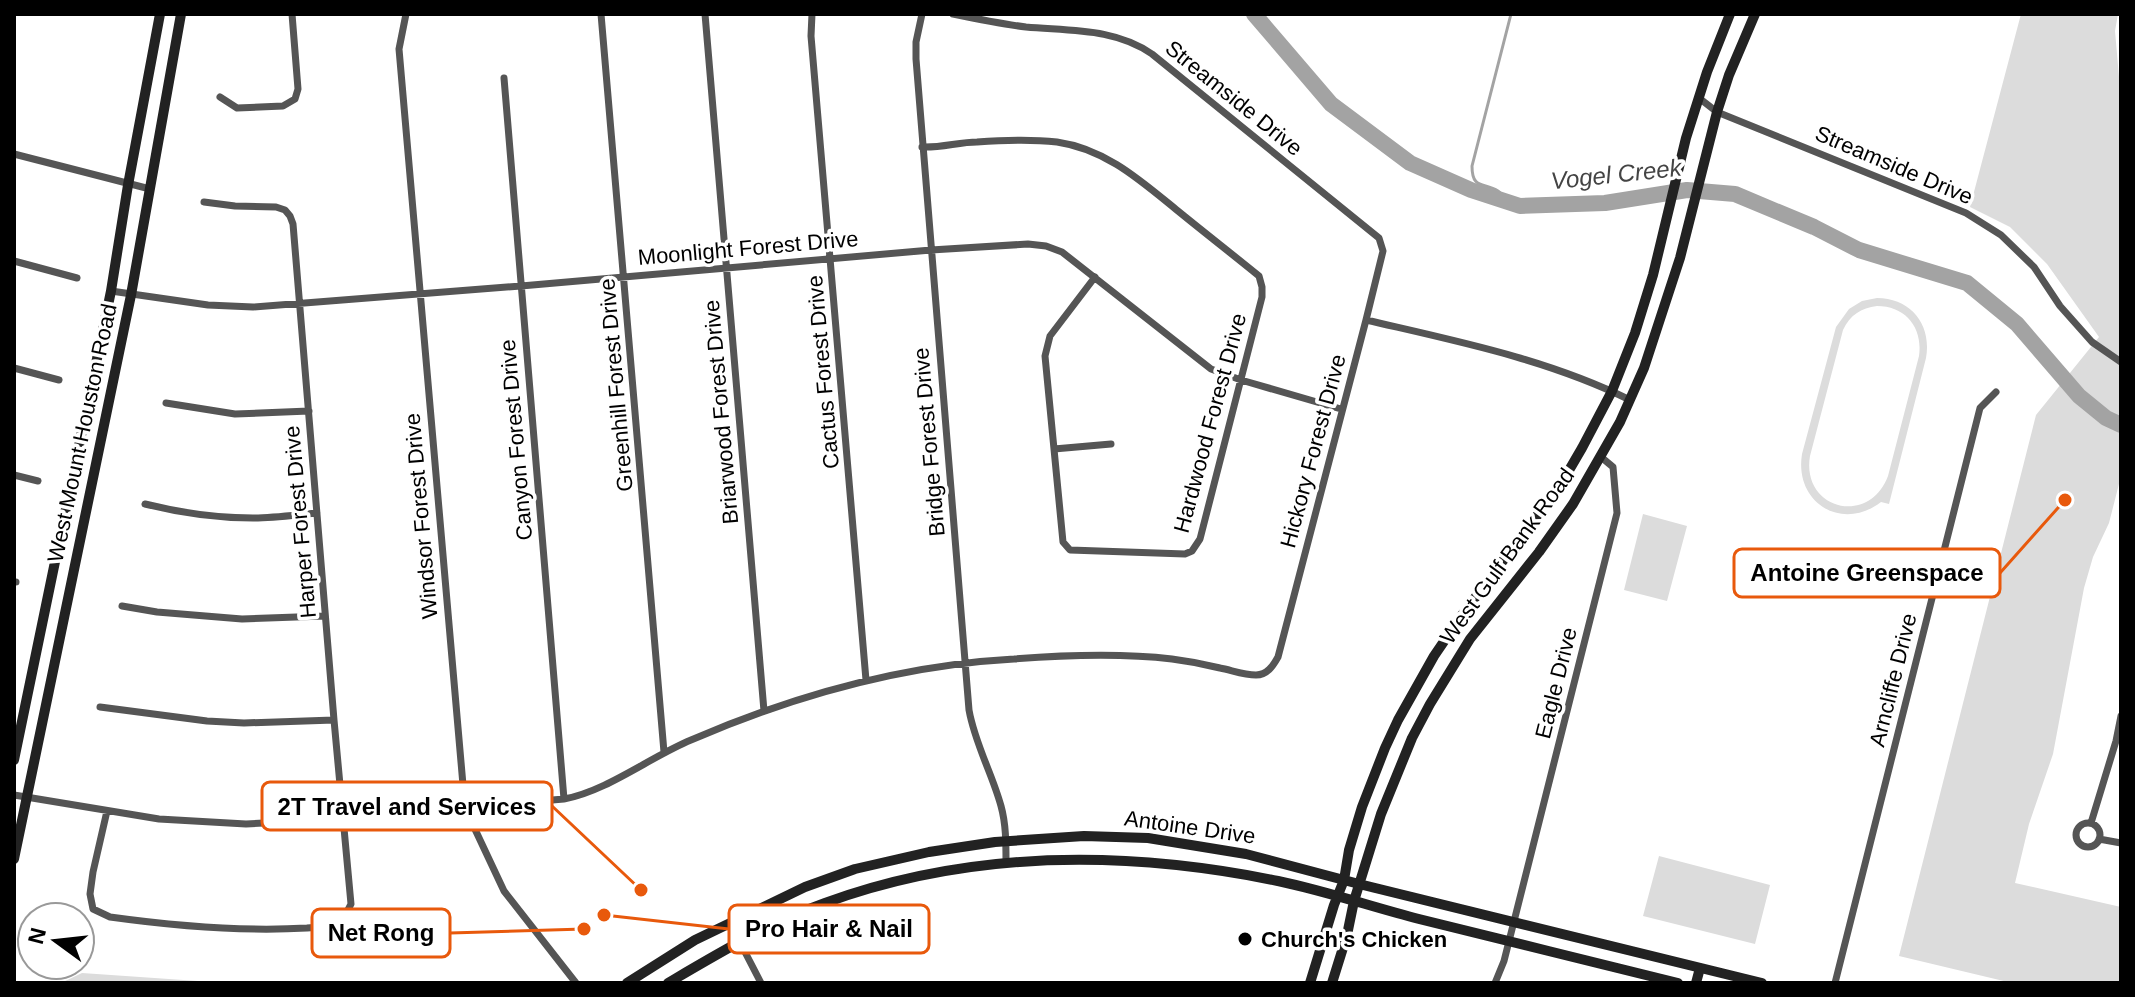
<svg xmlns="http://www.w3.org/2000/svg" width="2135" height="997" viewBox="0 0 2135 997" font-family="Helvetica,sans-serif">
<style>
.green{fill:#dcdcdc;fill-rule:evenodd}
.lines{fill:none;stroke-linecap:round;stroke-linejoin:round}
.stream{stroke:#a3a3a3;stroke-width:3}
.river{stroke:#a3a3a3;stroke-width:16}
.street{stroke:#555;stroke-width:7}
.secondary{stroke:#222;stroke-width:10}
.poi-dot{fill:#000;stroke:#fff;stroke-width:3}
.labels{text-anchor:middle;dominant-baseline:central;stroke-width:7;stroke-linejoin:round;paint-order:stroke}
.street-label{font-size:22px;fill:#000;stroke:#fff}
.poi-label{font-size:22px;font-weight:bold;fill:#000;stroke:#fff;text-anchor:start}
.water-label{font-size:24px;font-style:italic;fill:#444;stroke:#fff}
.leader{fill:none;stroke:#e8590c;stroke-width:3}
.callout-dot{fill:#e8590c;stroke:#fff;stroke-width:3}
.callout{fill:#fff;stroke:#e8590c;stroke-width:3}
.callout-label{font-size:24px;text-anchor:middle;font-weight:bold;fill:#000}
</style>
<rect width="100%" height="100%" fill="#fff"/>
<path class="green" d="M2021,14H2118L2115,31L2121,100V476L2109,523L2093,557L2084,588L2053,754L2029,824L2015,883L2121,907V983H2012L1899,956L2036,415L2099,337L2047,264L2010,227L1970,207Z
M1877,298C1911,298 1932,325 1926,358L1889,504L1881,502C1842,532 1794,503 1802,454L1836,327L1849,309L1862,301ZM1877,306C1906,306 1923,328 1919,356L1888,476C1869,527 1801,509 1810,456L1843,330C1850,315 1861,308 1877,306Z
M1643,514L1687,526L1667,601L1624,590Z
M1659,856L1770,885L1755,944L1643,916Z
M82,973L227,983H61Z"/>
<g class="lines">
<path class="stream" d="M1507,202C1505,199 1501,193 1498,191C1484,182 1472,190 1472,166L1511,14"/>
<path class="river" d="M1254,14L1331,104L1410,163L1471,190L1520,206L1605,203L1687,190L1735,194L1814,227L1859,250L1967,283L2017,324L2079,396L2106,418L2121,425"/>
<path class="street" d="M406,14L399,49L465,808L504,891L576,983
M601,14L664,752
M705,14L764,711
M812,14L811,36L866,680
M922,14L916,42V59L969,710C975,744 992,773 1001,806C1006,824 1006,843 1006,862
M504,78L564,799
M220,97L237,108L283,106L295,99L298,89L292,14
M1699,98L1717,112L1966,213L2001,235L2034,267L2060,306L2092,342L2121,362
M922,147C941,148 959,142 977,142C1003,140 1031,139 1057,142C1106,149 1141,181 1178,211C1205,233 1232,254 1259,276L1262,287V297L1200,539L1192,551L1185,554L1070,550L1063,542L1045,356L1050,336L1095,277
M14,154L150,189
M14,261L77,278
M111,291L208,305L253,307L521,286L931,250L1028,244L1046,246L1062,252L1211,369L1241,380L1341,409
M1366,320C1456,341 1547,359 1630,400
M14,368L59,380
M166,403L235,414L309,411
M1054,449L1111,444
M14,475L38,481
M145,504C181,513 216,518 253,518C274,518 295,515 317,513
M14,582H16
M122,606L157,612L242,619L325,616
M100,707L207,721L244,723L334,720
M14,795L159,819L246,824L322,820L564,799C607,791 650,757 691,740C793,696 903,665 1014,659C1066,655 1120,653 1172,659C1188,661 1204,664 1220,668C1231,670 1244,675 1256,675C1267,675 1273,666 1278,657L1366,320L1383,251L1379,238L1152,54C1115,28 1070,31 1026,27C1001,24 977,19 953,14
M107,811L93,872L90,894L93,909L110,917C175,926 240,932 307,928C316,927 329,928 337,924C344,920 348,910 351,904L334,720L293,224L290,216L285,210L276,207L235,206L204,202
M2076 835a12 12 0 1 1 24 0a12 12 0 1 1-24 0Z
M2091,823L2116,741L2121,716
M2099,839L2121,843
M730,923L761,983
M1495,983L1504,961L1617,513L1613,467L1601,457
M1835,983L1980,408L1996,392"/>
<path class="secondary" d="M14,760L111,291L128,185L160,14
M14,859L131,295L181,14
M627,983L695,940L805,887L855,869L929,852L995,842L1084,836L1148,838L1246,854L1359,884L1762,983
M668,983C719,953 769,923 825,903C973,849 1126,850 1278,881C1326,891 1372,907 1419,919C1505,941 1592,961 1678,983
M1310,983L1334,905L1344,880L1349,850L1362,807L1385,748L1398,720L1434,656L1462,615L1561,484L1582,448L1612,391L1635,333L1653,275L1686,138L1707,72L1730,14
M1332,983L1347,935L1354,901L1381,814L1412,738L1430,704L1470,639L1539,552L1573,504L1620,422L1644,368L1680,258L1717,112L1729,75L1755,14
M1696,983L1700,968"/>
</g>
<circle class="poi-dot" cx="1245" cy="939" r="8"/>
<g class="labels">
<g class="street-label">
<text transform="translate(1234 98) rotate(39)">Streamside Drive</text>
<text transform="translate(1894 165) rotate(23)">Streamside Drive</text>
<text transform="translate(748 248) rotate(-5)">Moonlight Forest Drive</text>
<text transform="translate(823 372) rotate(-95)">Cactus Forest Drive</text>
<text transform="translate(616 385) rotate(-95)">Greenhill Forest Drive</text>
<text transform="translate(721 412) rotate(-95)">Briarwood Forest Drive</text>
<text transform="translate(1210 423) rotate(-75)">Hardwood Forest Drive</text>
<text transform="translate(82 433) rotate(-78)">West Mount Houston Road</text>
<text transform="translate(516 440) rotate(-95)">Canyon Forest Drive</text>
<text transform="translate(929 442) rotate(-95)">Bridge Forest Drive</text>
<text transform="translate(1313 451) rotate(-75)">Hickory Forest Drive</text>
<text transform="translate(421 516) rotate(-95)">Windsor Forest Drive</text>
<text transform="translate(300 522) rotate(-95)">Harper Forest Drive</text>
<text transform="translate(1507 556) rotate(-54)">West Gulf Bank Road</text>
<text transform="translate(1893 680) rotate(-76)">Arncliffe Drive</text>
<text transform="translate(1556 683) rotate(-76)">Eagle Drive</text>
<text transform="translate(1190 827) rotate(8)">Antoine Drive</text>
</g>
<g class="poi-label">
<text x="1261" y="939">Church's Chicken</text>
</g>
<g class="water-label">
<text transform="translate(1616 174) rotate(-6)">Vogel Creek</text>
</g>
</g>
<path class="leader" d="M2065 500L2000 573M641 890L552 806M604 915L729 929M584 929L450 933"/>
<g class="callout-dot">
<circle cx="2065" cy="500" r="8"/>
<circle cx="641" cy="890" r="8"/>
<circle cx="604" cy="915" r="8"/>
<circle cx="584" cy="929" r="8"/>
</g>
<g class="callout">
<rect x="1734" y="549" width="266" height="48" rx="8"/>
<rect x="262" y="782" width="290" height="48" rx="8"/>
<rect x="729" y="905" width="200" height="48" rx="8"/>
<rect x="312" y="909" width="138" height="48" rx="8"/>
</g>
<g class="callout-label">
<text x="1867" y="581">Antoine Greenspace</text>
<text x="407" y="815">2T Travel and Services</text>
<text x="829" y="937">Pro Hair &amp; Nail</text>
<text x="381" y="941">Net Rong</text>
</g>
<rect width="2135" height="997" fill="none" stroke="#000000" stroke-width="32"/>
<g transform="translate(56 941) rotate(285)"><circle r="38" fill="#ffffff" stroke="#999999" stroke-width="2"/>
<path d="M0-6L14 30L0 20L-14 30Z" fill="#000000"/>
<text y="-12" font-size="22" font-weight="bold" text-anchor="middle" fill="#000000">N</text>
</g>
</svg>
